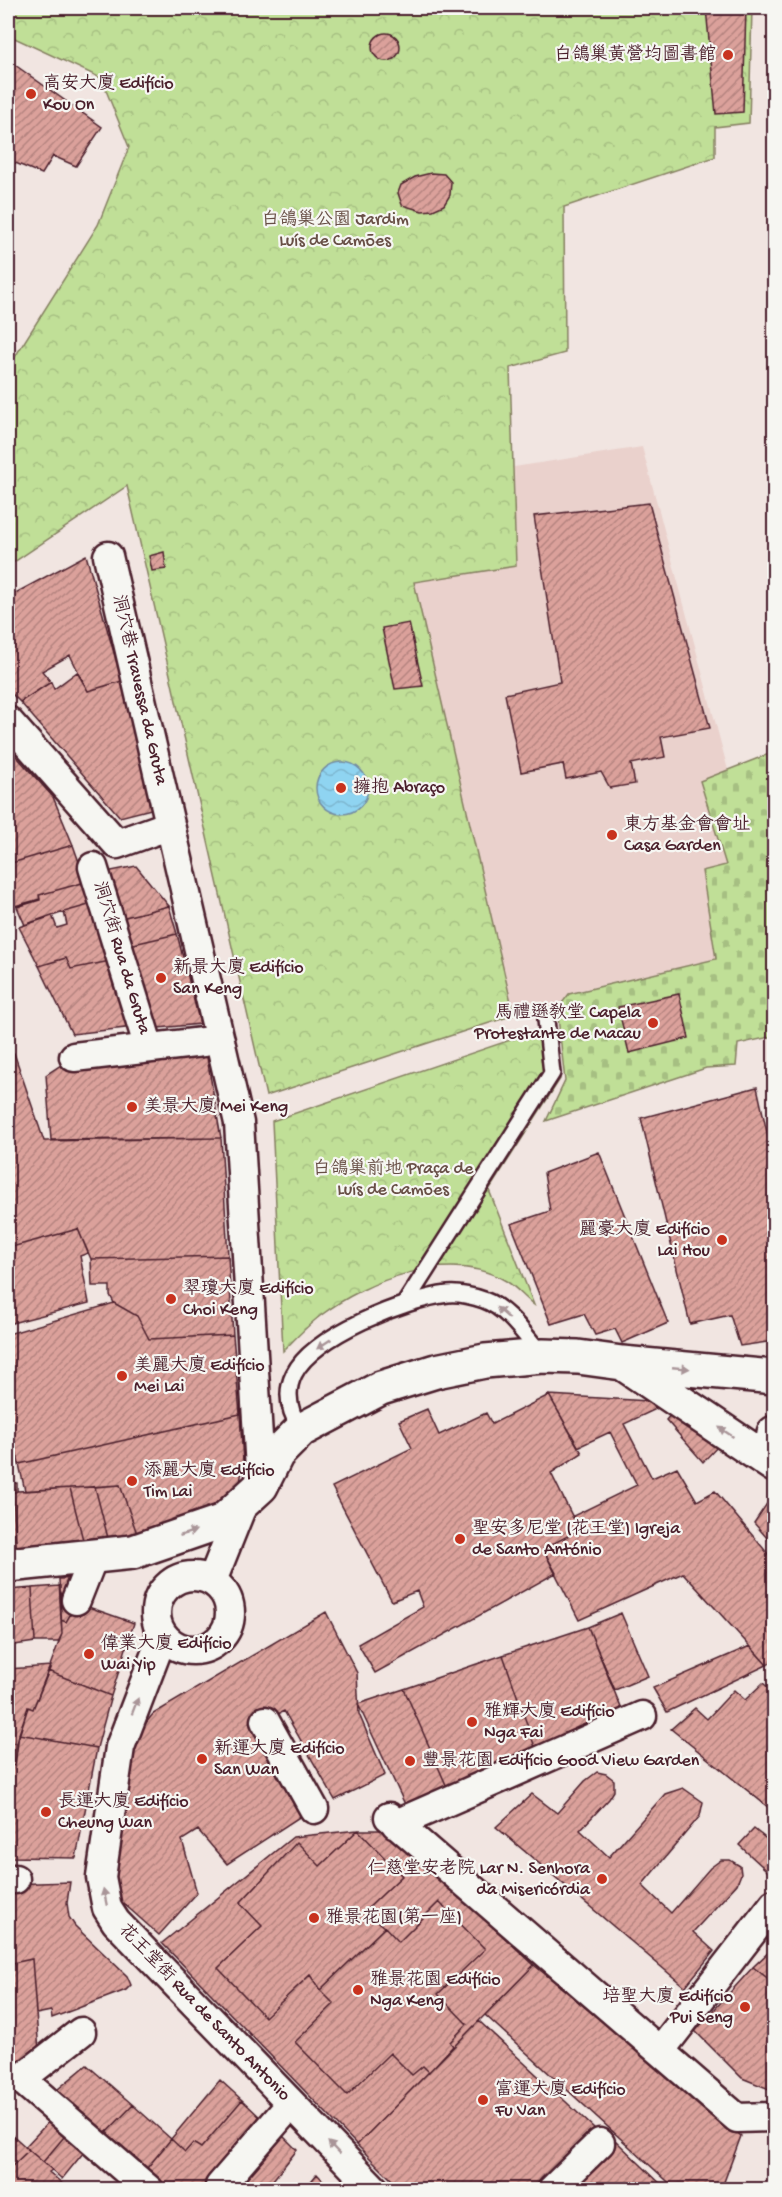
<svg xmlns="http://www.w3.org/2000/svg" width="782" height="2197" viewBox="0 0 782 2197" font-family="'Gochi Hand','LXGW WenKai TC',sans-serif">
<style>
.built{fill:#ead1cc}
.forest{fill:url(#forest-crowns);stroke:#857f61;stroke-width:1.5}
.cemetery{fill:url(#cemetery-stones);stroke:#857f61;stroke-width:1.5}
.water{fill:url(#water-waves);stroke:#738ca2;stroke-width:1.5}
.building{fill:url(#building-hatch);stroke:#4a1f2b;stroke-width:1.5}
.lines{fill:none;stroke-linecap:round;stroke-linejoin:round}
.lane-casing{stroke:#4a1f2b;stroke-width:20}
.street-casing{stroke:#4a1f2b;stroke-width:33}
.secondary-casing{stroke:#4a1f2b;stroke-width:38}
.lane{stroke:#f6f6f2;stroke-width:15}
.street{stroke:#f6f6f2;stroke-width:28}
.secondary{stroke:#f6f6f2;stroke-width:33}
.oneway{fill:#a99598}
.poi-dot{fill:#c8321e;stroke:#f6f6f2;stroke-width:2}
.labels{text-anchor:middle;dominant-baseline:central;stroke-width:4.5;stroke-linejoin:round;paint-order:stroke}
.poi-label{font-size:18px;fill:#4a1f2b;stroke:#f6f6f2;text-anchor:start}
.park-label{font-size:18px;fill:#684f46;stroke:#f6f6f2}
.street-label{font-size:18px;fill:#4a1f2b;stroke:#f6f6f2}
</style>
<defs>
<pattern id="forest-crowns" width="20" height="18" patternUnits="userSpaceOnUse" patternTransform="scale(1.5)"><rect width="20" height="18" fill="#c0df97"/><path d="M2 6a3 3 0 1 1 6 0M12 15a3 3 0 1 1 6 0" fill="none" stroke="#a6bf82"/></pattern>
<pattern id="cemetery-stones" width="16" height="16" patternUnits="userSpaceOnUse" patternTransform="scale(1.5)"><rect width="16" height="16" fill="#c0df97"/><path d="M2 7V4a2 2 0 0 1 4 0v3zM10 15v-3a2 2 0 0 1 4 0v3z" fill="#a6bf82"/></pattern>
<pattern id="water-waves" width="16" height="10" patternUnits="userSpaceOnUse" patternTransform="scale(1.5)"><rect width="16" height="10" fill="#8fd4f1"/><path d="M0 5q4-4 8 0t8 0" fill="none" stroke="#7db6cf"/></pattern>
<pattern id="building-hatch" width="6" height="6" patternUnits="userSpaceOnUse" patternTransform="scale(1.5)"><rect width="6" height="6" fill="#dba19b"/><path d="M-1 1l2-2M0 6l6-6M5 7l2-2" fill="none" stroke="#b4837f"/></pattern>
</defs>
<rect width="100%" height="100%" fill="#f1e5e1"/>
<filter id="ink" filterUnits="userSpaceOnUse"><feTurbulence type="fractalNoise" baseFrequency=".0167" numOctaves="2"/><feDisplacementMap in="SourceGraphic" scale="12" xChannelSelector="R" yChannelSelector="G"/><feConvolveMatrix kernelMatrix="1 2 1 2 8 2 1 2 1" color-interpolation-filters="sRGB"/></filter>
<g filter="url(#ink)">
<path class="built" d="M642,447L728,770L700,781L726,865L702,872L716,959L577,991L563,1001L559,1007L514,1015L414,581L516,566L514,467Z"/>
<path class="forest" d="M8,8H752L749,123L715,127V157L564,207L565,353L510,368L516,566L414,582L514,1015L266,1096L127,486L8,566V365L13,360L98,225L129,147L101,78L8,35Z
M557,1032L560,1079L489,1190L534,1305C525,1298 516,1287 506,1281C450,1248 367,1280 320,1316C307,1326 295,1339 283,1351L272,1121L528,1034Z"/>
<path class="cemetery" d="M774,752V1036L738,1044L736,1066L706,1068L546,1121L565,1081L558,1017L559,1007L569,994L716,959L702,871L726,865L700,781Z"/>
<path class="water" d="M316 788a26 26 0 1 1 52 0a26 26 0 1 1-52 0Z"/>
<path class="building" d="M706,8H746L743,112L716,114Z
M372 47a14 14 0 1 1 28 0a14 14 0 1 1-28 0Z
M8,60L102,127L76,166L53,156L42,174L8,160Z
M431,173L444,174L451,182L450,195L444,205L433,210L422,211L402,205L398,193L401,185L415,177Z
M649,503L710,728L661,737L665,757L631,764L635,784L610,788L601,772L566,779L563,764L521,772L505,694L560,682L534,516Z
M164,552L166,569L152,571L149,556Z
M86,555L122,681L88,691L70,655L42,671L51,682L20,702L8,690V597Z
M409,623L423,686L395,689L382,628Z
M77,672L88,691L122,681L155,808L120,817L20,702L51,682L54,689Z
M8,747L53,797L73,845L8,864Z
M73,845L86,882L39,895L40,899L11,907L8,897V864Z
M136,866L169,906L117,919L101,873Z
M86,882L96,903L64,912L25,925L17,907L40,900L39,895Z
M96,903L115,960L71,969L66,958L39,966L19,927L52,915L57,928L67,925L64,912Z
M169,906L177,934L125,946L117,919Z
M177,934L200,1024L148,1029L125,946Z
M66,958L71,969L115,960L134,1027L72,1034L39,966Z
M679,994L689,1038L629,1053L618,1007Z
M205,1046L221,1138L51,1140L46,1075L64,1063Z
M14,1053L44,1141L221,1138L228,1256L91,1259L78,1229L8,1248V1105L12,1103L8,1089V1056Z
M757,1087L774,1164V1341L740,1346L730,1315L690,1324L641,1118Z
M599,1152L668,1323L622,1343L615,1329L595,1335L584,1314L551,1324L511,1224L550,1211L544,1173Z
M78,1229L88,1253L80,1256L89,1303L8,1324V1248Z
M228,1256L233,1335L149,1339L137,1316L114,1303L110,1295V1286H92L91,1259Z
M114,1303L137,1316L149,1339L233,1335L240,1414L19,1464L8,1413V1334Z
M549,1395L582,1453L551,1473L579,1530L543,1549L556,1573L375,1673L358,1644L423,1607L417,1591L392,1601L332,1487L412,1448L399,1421L427,1409L439,1435L486,1413L492,1424Z
M549,1395L649,1401L656,1409L624,1424L652,1478L677,1467L697,1501L715,1491L774,1561V1660L767,1665L683,1573L579,1620L543,1549L579,1530L573,1516L637,1485L610,1432L578,1447Z
M672,1413L720,1444L703,1462L666,1420Z
M240,1414L243,1462L239,1491L182,1533L142,1548L120,1485L25,1491L19,1464Z
M17,1483V1491L13,1493L17,1557L8,1559V1484Z
M120,1485L142,1548L111,1550L95,1487Z
M95,1487L111,1550L86,1552L70,1488Z
M70,1488L86,1552L17,1557L13,1493L17,1491Z
M774,1493V1546L754,1523Z
M83,1578L77,1603L66,1622L61,1620L59,1579Z
M60,1586L62,1634L58,1642H35L32,1588Z
M32,1588L35,1642L8,1646V1590Z
M77,1603L134,1623L111,1696L48,1671L62,1634L61,1620L66,1622Z
M326,1612L357,1673L359,1714L385,1775L335,1800L284,1711L253,1726L301,1816L227,1864L198,1830L182,1840L197,1893L159,1935L114,1895L134,1743L138,1733L153,1714Z
M621,1613L648,1676L615,1690L588,1627Z
M588,1627L624,1715L538,1756L503,1655Z
M750,1646L767,1665L667,1712L653,1688Z
M503,1655L538,1756L450,1794L404,1689Z
M51,1666L33,1709L28,1707L17,1743H8V1669Z
M48,1671L111,1696L97,1748L19,1734L28,1707L33,1709Z
M763,1683L774,1693V1812L671,1729L695,1708L707,1719L734,1690L745,1700Z
M404,1689L450,1794L409,1813L358,1704Z
M19,1734L97,1748L76,1858L8,1857V1764L15,1766Z
M8,1743H17L15,1766L8,1764Z
M597,1772L606,1774L614,1780V1791L609,1799L580,1830L609,1857L665,1794L683,1788L703,1802L700,1816L642,1885L671,1913L710,1868L721,1860H730L740,1866L741,1874L737,1884L693,1932L714,1951L685,1987L496,1827L532,1794L557,1813L585,1781Z
M754,1829L774,1845V1877L739,1845Z
M358,1830H385L431,1870L534,1965L357,2145L162,1943L293,1837Z
M358,1830L402,1876L365,1911L385,1927L320,1990L310,1975L265,2017L218,1968L262,1926L240,1903L297,1842L320,1866Z
M70,1882L67,1903L69,1917L75,1926L127,1976L131,1985L126,1990L52,2018L51,2011L36,2014L32,1959L8,1964V1884Z
M439,1902L485,1949L438,1994L467,2024L450,2042L453,2046L429,2072L423,2066L412,2075L390,2053L347,2095L295,2042L334,2004L320,1990L385,1927L399,1942Z
M774,1947V1983L753,1967Z
M32,1959L39,2052L8,2065V1964Z
M534,1965L741,2136L721,2190H677L485,2015Z
M753,1967L774,1983V2091L742,2078L695,2031Z
M479,2021L594,2128L533,2190H402L357,2145Z
M87,2065L133,2105L102,2137L52,2094Z
M220,2080L242,2100L201,2148L193,2143L185,2152L171,2139Z
M242,2100L263,2120L203,2190H165L143,2173L171,2139L185,2152L193,2143L201,2148Z
M133,2105L171,2139L143,2173L102,2137Z
M53,2117L69,2131L43,2162L25,2147Z
M276,2129L297,2150L265,2190H224Z
M8,2131L29,2150L8,2170Z
M69,2131L88,2147L62,2179L43,2162Z
M615,2140L667,2190H565Z
M29,2150L52,2170L49,2172L64,2185L60,2190H8V2170Z
M317,2174L332,2190H304Z"/>
<g class="lines">
<g class="lane-casing">
<path id="lane" d="M404,1305L552,1073L546,1020
M301,1430C290,1413 284,1394 294,1374C313,1335 406,1299 448,1294C460,1293 472,1296 484,1300C509,1309 526,1337 543,1356"/>
</g>
<g class="street-casing">
<path id="street" d="M108,556L239,1123L261,1486
M8,721L117,844L170,825
M93,867L149,1048
M74,1057L220,1040
M156 1613a37 37 0 1 1 74 0a37 37 0 1 1-74 0Z
M212,1581L242,1506
M76,1600L93,1557
M163,1635L120,1747L101,1877L107,1908L116,1922L375,2190
M265,1721L314,1809
M389,1817L737,2118L774,2117
M396,1824L642,1716
M8,1879H15
M81,2032L21,2079L149,2190
M660,2051L774,1904
M220,2186L291,2104
M552,2190L600,2143"/>
</g>
<g class="secondary-casing">
<path id="secondary" d="M624,1364L774,1465
M773,1464L774,1433
M8,1565L133,1552L223,1521L261,1486L277,1454L301,1430L381,1388L436,1371L485,1361L543,1356L578,1357L622,1363L774,1377"/>
</g>
<use href="#lane" class="lane"/>
<use href="#street" class="street"/>
<use href="#secondary" class="secondary"/>
</g>
<defs><path id="oneway-solid" d="M-6-.8H1V-3.2L6.5 0L1 3.2V.8H-6Z" transform="scale(1.5)"/></defs>
<g class="oneway">
<use href="#oneway-solid" transform="translate(503 1313) rotate(-139)"/>
<use href="#oneway-solid" transform="translate(324 1344) rotate(146)"/>
<use href="#oneway-solid" transform="translate(681 1368) rotate(5)"/>
<use href="#oneway-solid" transform="translate(726 1432) rotate(-146)"/>
<use href="#oneway-solid" transform="translate(188 1533) rotate(-19)"/>
<use href="#oneway-solid" transform="translate(135 1706) rotate(-69)"/>
<use href="#oneway-solid" transform="translate(105 1897) rotate(-102)"/>
<use href="#oneway-solid" transform="translate(334 2148) rotate(-134)"/>
</g>
</g>
<g class="poi-dot">
<circle cx="728" cy="55" r="6"/>
<circle cx="31" cy="94" r="6"/>
<circle cx="341" cy="788" r="6"/>
<circle cx="612" cy="835" r="6"/>
<circle cx="161" cy="978" r="6"/>
<circle cx="653" cy="1023" r="6"/>
<circle cx="132" cy="1107" r="6"/>
<circle cx="722" cy="1240" r="6"/>
<circle cx="171" cy="1299" r="6"/>
<circle cx="122" cy="1376" r="6"/>
<circle cx="132" cy="1481" r="6"/>
<circle cx="460" cy="1539" r="6"/>
<circle cx="89" cy="1654" r="6"/>
<circle cx="472" cy="1722" r="6"/>
<circle cx="202" cy="1759" r="6"/>
<circle cx="410" cy="1761" r="6"/>
<circle cx="46" cy="1812" r="6"/>
<circle cx="602" cy="1879" r="6"/>
<circle cx="314" cy="1918" r="6"/>
<circle cx="358" cy="1990" r="6"/>
<circle cx="745" cy="2007" r="6"/>
<circle cx="483" cy="2100" r="6"/>
</g>
<g class="labels">
<g class="poi-label">
<text x="716" y="55" text-anchor="end">白鴿巢黃營均圖書館</text>
<text x="43" y="84">高安大廈 Edifício<tspan x="43" dy="21">Kou On</tspan></text>
<text x="353" y="788">擁抱 Abraço</text>
<text x="624" y="825">東方基金會會址<tspan x="624" dy="21">Casa Garden</tspan></text>
<text x="173" y="968">新景大廈 Edifício<tspan x="173" dy="21">San Keng</tspan></text>
<text x="641" y="1013" text-anchor="end">馬禮遜教堂 Capela<tspan x="641" dy="21">Protestante de Macau</tspan></text>
<text x="144" y="1107">美景大廈 Mei Keng</text>
<text x="710" y="1230" text-anchor="end">麗豪大廈 Edifício<tspan x="710" dy="21">Lai Hou</tspan></text>
<text x="183" y="1289">翠瓊大廈 Edifício<tspan x="183" dy="21">Choi Keng</tspan></text>
<text x="134" y="1366">美麗大廈 Edifício<tspan x="134" dy="21">Mei Lai</tspan></text>
<text x="144" y="1471">添麗大廈 Edifício<tspan x="144" dy="21">Tim Lai</tspan></text>
<text x="472" y="1529">聖安多尼堂 (花王堂) Igreja<tspan x="472" dy="21">de Santo António</tspan></text>
<text x="101" y="1644">偉業大廈 Edifício<tspan x="101" dy="21">Wai Yip</tspan></text>
<text x="484" y="1712">雅輝大廈 Edifício<tspan x="484" dy="21">Nga Fai</tspan></text>
<text x="214" y="1749">新運大廈 Edifício<tspan x="214" dy="21">San Wan</tspan></text>
<text x="422" y="1761">豐景花園 Edifício Good View Garden</text>
<text x="58" y="1802">長運大廈 Edifício<tspan x="58" dy="21">Cheung Wan</tspan></text>
<text x="590" y="1869" text-anchor="end">仁慈堂安老院 Lar N. Senhora<tspan x="590" dy="21">da Misericórdia</tspan></text>
<text x="326" y="1918">雅景花園(第一座)</text>
<text x="370" y="1980">雅景花園 Edifício<tspan x="370" dy="21">Nga Keng</tspan></text>
<text x="733" y="1997" text-anchor="end">培聖大廈 Edifício<tspan x="733" dy="21">Pui Seng</tspan></text>
<text x="495" y="2090">富運大廈 Edifício<tspan x="495" dy="21">Fu Van</tspan></text>
</g>
<g class="park-label">
<text x="335" y="220">白鴿巢公園 Jardim<tspan x="335" dy="21">Luís de Camões</tspan></text>
<text x="393" y="1169">白鴿巢前地 Praça de<tspan x="393" dy="21">Luís de Camões</tspan></text>
</g>
<g class="street-label">
<text transform="translate(139 690) rotate(77)">洞穴巷 Travessa da Gruta</text>
<text transform="translate(121 958) rotate(73)">洞穴街 Rua da Gruta</text>
<text transform="translate(204 2013) rotate(46)">花王堂街 Rua de Santo Antonio</text>
</g>
</g>
<rect width="782" height="2197" fill="none" stroke="#f6f6f2" stroke-width="30"/>
<rect x="15" y="15" width="752" height="2167" fill="none" stroke="#4a1f2b" stroke-width="2" filter="url(#ink)"/>
</svg>
